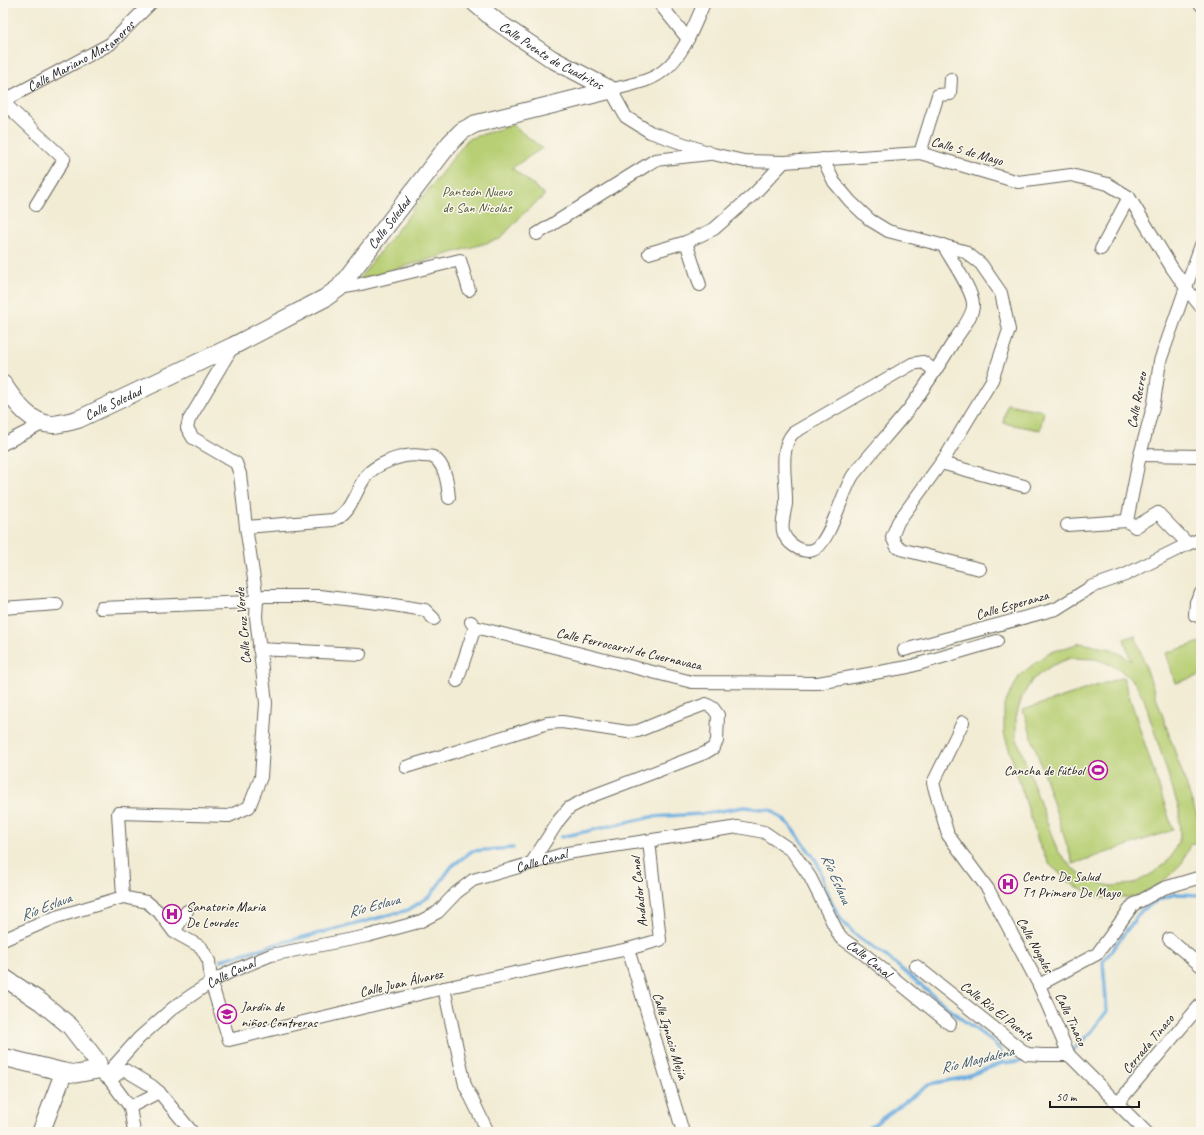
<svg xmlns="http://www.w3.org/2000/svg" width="1204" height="1135" viewBox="0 0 1204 1135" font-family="Caveat,sans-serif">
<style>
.green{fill:#b8cf74;stroke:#6a7648;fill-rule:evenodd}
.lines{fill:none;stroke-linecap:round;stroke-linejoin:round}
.stream{stroke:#6cade0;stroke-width:3.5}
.street-casing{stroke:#67655c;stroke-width:14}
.secondary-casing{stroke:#67655c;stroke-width:19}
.street{stroke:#fff;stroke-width:12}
.secondary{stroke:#fff;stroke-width:17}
.labels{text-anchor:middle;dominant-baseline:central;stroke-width:3;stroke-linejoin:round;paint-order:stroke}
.street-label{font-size:14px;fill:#1c1c1c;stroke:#fbf7ec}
.park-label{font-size:14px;fill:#535b3b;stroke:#fbf7ec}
.poi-label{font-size:14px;fill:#1c1c1c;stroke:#fbf7ec;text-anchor:start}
.water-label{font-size:15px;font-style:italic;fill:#3c566a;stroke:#fbf7ec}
</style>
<rect width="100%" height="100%" fill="#fbf7ec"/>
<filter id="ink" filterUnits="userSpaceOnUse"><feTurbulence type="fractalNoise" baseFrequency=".025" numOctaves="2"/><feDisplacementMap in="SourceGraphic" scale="8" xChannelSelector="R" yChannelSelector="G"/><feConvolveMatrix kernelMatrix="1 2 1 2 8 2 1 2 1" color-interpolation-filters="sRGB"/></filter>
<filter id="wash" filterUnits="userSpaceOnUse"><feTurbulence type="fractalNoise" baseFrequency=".012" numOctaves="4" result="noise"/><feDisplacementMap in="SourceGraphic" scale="16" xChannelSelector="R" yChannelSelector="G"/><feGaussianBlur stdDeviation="0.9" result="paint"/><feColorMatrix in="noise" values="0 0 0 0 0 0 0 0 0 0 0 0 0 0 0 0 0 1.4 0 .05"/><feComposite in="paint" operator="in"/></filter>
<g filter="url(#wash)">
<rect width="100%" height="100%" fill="#f2ecd4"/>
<path class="green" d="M512,125L542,148L512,168L545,195L523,214L500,239L358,280L468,139Z
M1007,404L1044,411L1040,430L1003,423Z
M1135,635L1201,828V841L1190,845L1182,863L1162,883L1135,897L1101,898L1073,885L1049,864L1039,844L1004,733V705L1020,675L1048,653L1080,643L1112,649L1131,661L1124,639ZM1070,658L1096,659L1117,667L1135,683L1144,699L1179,809L1180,838L1170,859L1153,873L1133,884L1111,886L1091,881L1074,870L1057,850L1016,736V717L1022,697L1032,680L1051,666Z
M1201,642V675L1175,683L1166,653Z
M1123,677L1173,830L1073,864L1023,710Z"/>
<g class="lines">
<path class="stream" d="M561,837L651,817L701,814L744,807L771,810L790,825L817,862L832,904L843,922L858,937L887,957L958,1016L993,1042L1001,1052L1002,1063
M221,960L284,942L348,926L408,910L430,896L452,866L472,851L513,848
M1070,1053L1092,1031L1107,1011L1103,962L1142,910L1158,900L1176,894L1201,895
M863,1132L930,1084L962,1078L1002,1063L1031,1060"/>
</g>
</g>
<g filter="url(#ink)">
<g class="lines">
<g class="street-casing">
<g id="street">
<path d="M659,3L688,39"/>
<path d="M704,3C694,26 684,55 663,71C650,82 628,85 611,90L626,117L650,132L713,154L744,161L784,162L920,153L1018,182L1071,175L1108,184L1129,197L1172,268L1186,288L1201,307"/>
<path d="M1200,3L1201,5"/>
<path id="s1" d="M3,101L110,44L151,3"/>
<path d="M3,102L64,159L36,205"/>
<path d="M920,153L938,95L950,94L951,79"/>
<path d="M823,159L834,182L850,201L870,220L888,231L964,251L981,264L1001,293L1009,330L992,380L946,456L898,522L892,537L897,547L904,550L980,569"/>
<path d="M537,234L655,160L709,154"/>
<path d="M1101,249L1129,197"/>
<path d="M649,253L686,242"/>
<path d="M700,285L686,242L714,229L755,193L784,162"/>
<path d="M339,288L357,285L460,260L469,290"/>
<path d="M935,371L923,362L912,364L793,433C778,449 787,483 786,504C785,512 781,523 783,531C785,542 801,554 813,550C830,545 843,488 854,474C872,452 891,431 909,409C925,387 940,364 954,341C960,332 974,315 973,304C973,290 950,258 943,245"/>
<path d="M3,444L44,423"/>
<path d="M1140,455L1201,456"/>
<path d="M941,463L1024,486"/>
<path d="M1127,521L1140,455L1154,403L1160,361L1201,245"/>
<path d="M1067,525L1127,521L1135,527L1158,513L1188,544"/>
<path d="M246,527L333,520C351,513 354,494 364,479C370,469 380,465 391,460C402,456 412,454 423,456C426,456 430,456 433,457C446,464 448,486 449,498"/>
<path d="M1201,593L1196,602L1195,615L1201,617"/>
<path d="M3,608L57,604"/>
<path d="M101,608L249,602L264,596H319L387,604L425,610L434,619"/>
<path d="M471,622L475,627L692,682L818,683L908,667L997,641"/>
<path d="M259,649L360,654"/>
<path d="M904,650L1056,609L1091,587L1125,575L1188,544L1201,539"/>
<path d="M457,681L475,627"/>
<path d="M963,722L933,783L948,835L988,889L1039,985L1069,1055L1146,1132"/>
<path d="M406,767L548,723L562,722L628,732L638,731L682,713L706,704L713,708L718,715L717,741L713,748L705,753L592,796L569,808L559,820L532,862"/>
<path d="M123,897L118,813L229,816L249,807L261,777L266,703L256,617L257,599L246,527L240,474L236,463L193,438L187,428L189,420L233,346"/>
<path d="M174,932L187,911"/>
<path d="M1169,939L1201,966"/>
<path d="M3,940L56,917L123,897L147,902L159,912L174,932L201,947L209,961L211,982L229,1040L444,988L628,949L660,940L649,841"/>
<path d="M628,949L683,1132"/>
<path d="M916,966L1027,1054L1043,1055H1069"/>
<path d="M1039,985L1097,954L1133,905L1164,888L1201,877"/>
<path d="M444,988L465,1085L488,1132"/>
<path d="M104,1075L110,1080L130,1107L134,1132"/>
<path id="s2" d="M105,1076L139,1038L173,1008L211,982L230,972L271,955L367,936L419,922L438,912L456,893L473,880L567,853L738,827L764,832L792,851L810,877L840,937L864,954L950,1024"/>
<path d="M110,1080L122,1071L125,1070L152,1086L159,1092L192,1132"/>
<path d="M1118,1103L1201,1004"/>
<path d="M130,1107L159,1092"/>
</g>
</g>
<g class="secondary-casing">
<g id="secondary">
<path id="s3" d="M475,3L496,21L552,59L611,90"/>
<path id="s4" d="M3,384C15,402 33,428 57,424C65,423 72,421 79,419L233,346L325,298L339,288L450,143L462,131L475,124L611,90"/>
<path d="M3,977L41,1002L70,1026L96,1060L98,1063V1070L76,1074L64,1072L3,1057"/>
<path d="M41,1132L64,1072"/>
</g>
</g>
<use href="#street" class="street"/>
<use href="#secondary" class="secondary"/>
</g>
</g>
<defs>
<g id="stadium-ring" transform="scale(1)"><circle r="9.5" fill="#fbf7ec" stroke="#b5179e" stroke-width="1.5"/><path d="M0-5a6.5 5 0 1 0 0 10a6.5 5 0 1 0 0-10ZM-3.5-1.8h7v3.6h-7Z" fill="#b5179e"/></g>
<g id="hospital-ring" transform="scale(1)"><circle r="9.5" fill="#fbf7ec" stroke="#b5179e" stroke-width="1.5"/><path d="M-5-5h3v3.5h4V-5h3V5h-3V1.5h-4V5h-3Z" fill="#b5179e"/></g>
<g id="school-ring" transform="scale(1)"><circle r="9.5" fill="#fbf7ec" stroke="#b5179e" stroke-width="1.5"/><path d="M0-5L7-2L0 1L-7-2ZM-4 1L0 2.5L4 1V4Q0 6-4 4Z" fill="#b5179e"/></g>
</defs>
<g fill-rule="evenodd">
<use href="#stadium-ring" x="1098" y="770"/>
<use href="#hospital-ring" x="1008" y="884"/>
<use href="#hospital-ring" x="172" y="914"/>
<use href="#school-ring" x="227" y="1014"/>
</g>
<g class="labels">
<g class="street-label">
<text stroke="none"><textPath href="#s1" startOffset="90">Calle Mariano Matamoros</textPath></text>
<text stroke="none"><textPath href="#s3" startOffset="93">Calle Puente de Cuadritos</textPath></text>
<text transform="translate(967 151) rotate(16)">Calle 5 de Mayo</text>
<text stroke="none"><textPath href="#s4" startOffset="467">Calle Soledad</textPath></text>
<text transform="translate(1137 400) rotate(-79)">Calle Recreo</text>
<text stroke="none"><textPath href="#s4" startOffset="131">Calle Soledad</textPath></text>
<text transform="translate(1012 605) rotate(-16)">Calle Esperanza</text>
<text transform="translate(243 626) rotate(-95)">Calle Cruz Verde</text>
<text transform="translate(629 649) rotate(13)">Calle Ferrocarril de Cuernavaca</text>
<text stroke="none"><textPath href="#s2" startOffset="500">Calle Canal</textPath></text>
<text transform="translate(639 892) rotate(-96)">Andador Canal</text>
<text transform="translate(1035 945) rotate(61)">Calle Nogales</text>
<text stroke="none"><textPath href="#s2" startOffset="895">Calle Canal</textPath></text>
<text stroke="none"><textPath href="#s2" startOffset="164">Calle Canal</textPath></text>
<text transform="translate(401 983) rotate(-13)">Calle Juan Álvarez</text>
<text transform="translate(997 1011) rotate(38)">Calle Río El Puente</text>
<text transform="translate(1071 1019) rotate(65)">Calle Tinaco</text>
<text transform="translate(670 1036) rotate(73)">Calle Ignacio Mejía</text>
<text transform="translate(1148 1044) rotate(-50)">Cerrada Tinaco</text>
</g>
<g class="park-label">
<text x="477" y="191">Panteón Nuevo<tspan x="477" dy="16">de San Nicolas</tspan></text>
</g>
<g class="poi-label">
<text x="1084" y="770" text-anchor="end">Cancha de fútbol</text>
<text x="1022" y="876">Centro De Salud<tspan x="1022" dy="16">T1 Primero De Mayo</tspan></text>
<text x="186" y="906">Sanatorio Maria<tspan x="186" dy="16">De Lourdes</tspan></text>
<text x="241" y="1006">Jardin de<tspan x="241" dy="16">niños Contreras</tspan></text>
</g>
<g class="water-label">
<text transform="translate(836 879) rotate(66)">Río Eslava</text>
<text transform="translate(374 906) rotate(-15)">Río Eslava</text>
<text transform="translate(46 907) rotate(-21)">Río Eslava</text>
<text transform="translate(977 1060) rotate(-14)">Río Magdalena</text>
</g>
</g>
<rect width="1204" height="1135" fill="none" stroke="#fbf7ec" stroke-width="16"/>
<path d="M1050 1101v6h89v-6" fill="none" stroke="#1c1c1c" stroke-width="2"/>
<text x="1056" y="1101" font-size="12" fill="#1c1c1c" stroke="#fbf7ec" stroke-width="3" paint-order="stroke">50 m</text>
</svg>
